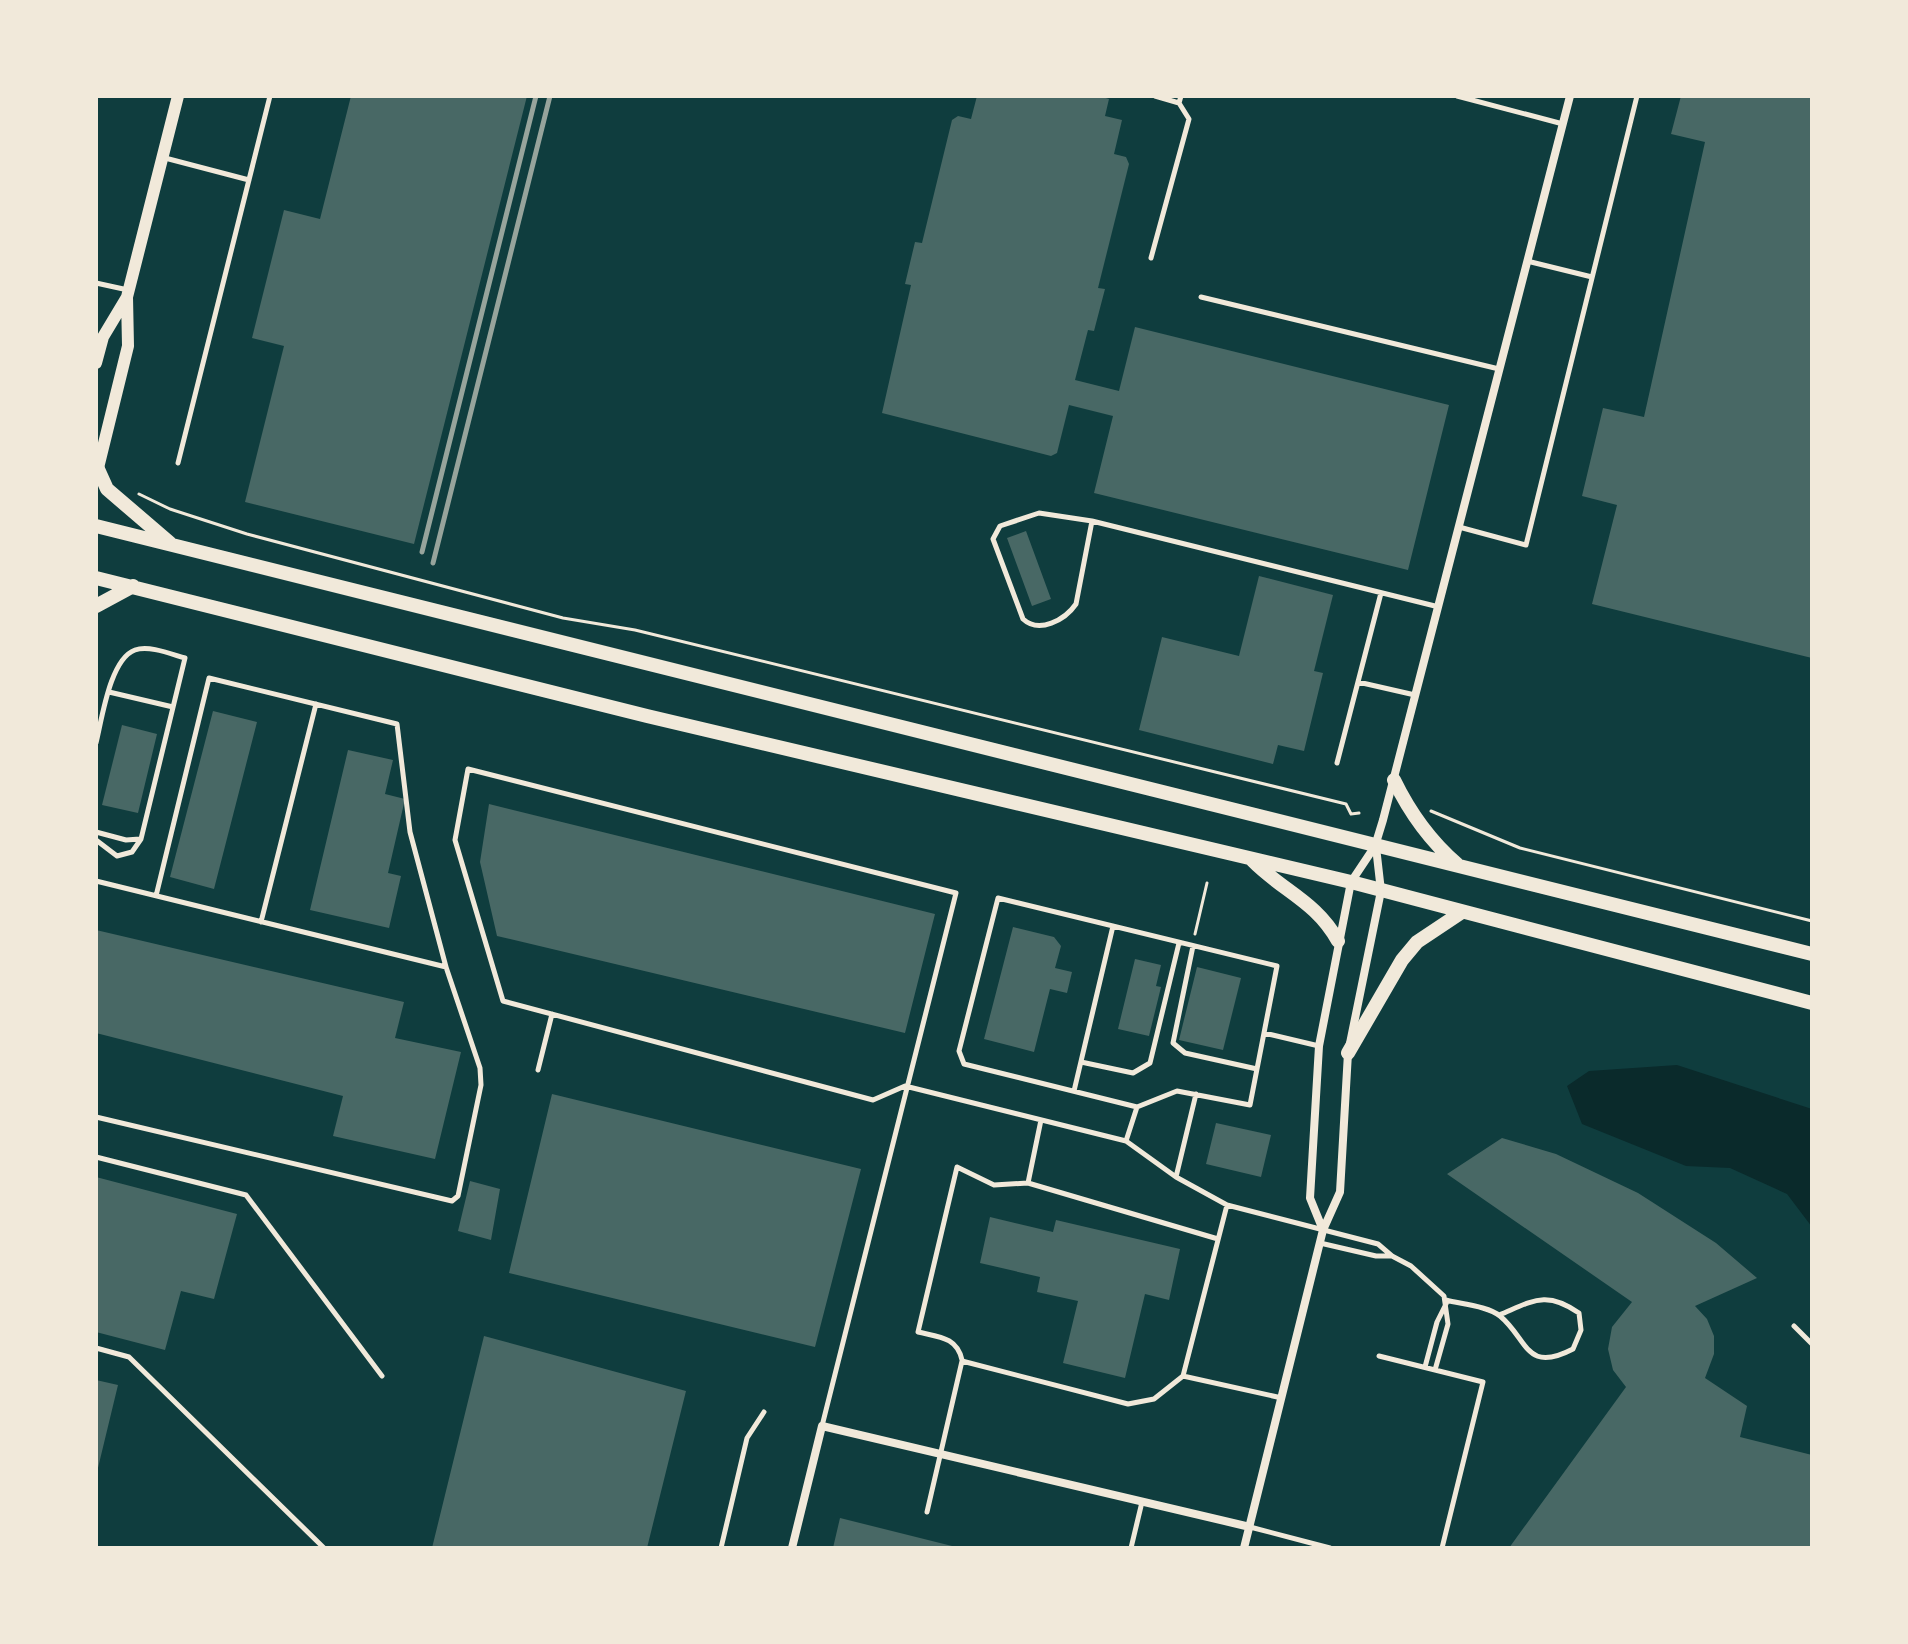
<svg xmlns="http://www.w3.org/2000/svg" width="1908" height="1644" viewBox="0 0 1908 1644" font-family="'Open Sans',sans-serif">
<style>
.water{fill:#0a2a2b}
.building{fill:#486865}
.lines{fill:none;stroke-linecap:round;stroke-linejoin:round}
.path{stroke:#f1e9da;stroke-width:3}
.service{stroke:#f1e9da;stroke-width:5}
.minor{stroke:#f1e9da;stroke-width:8}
.tertiary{stroke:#f1e9da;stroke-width:12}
.secondary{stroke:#f1e9da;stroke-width:14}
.rail{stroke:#97a49c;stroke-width:5}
</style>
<rect width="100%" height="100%" fill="#0f3d3e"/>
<path class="water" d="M1677,1065L1812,1109V1227L1787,1194L1730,1168L1686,1166L1582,1124L1567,1086L1589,1071Z"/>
<path class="building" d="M351,96H527L414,544L245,502L284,346L252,338L284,210L320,219Z
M977,96H1099L1109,99L1105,116L1122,120L1114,154L1126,157L1129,164L1098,288L1105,289L1094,331L1088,330L1075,380L1119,391L1135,327L1449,405L1408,570L1094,493L1113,416L1069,405L1057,453L1051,456L882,413L911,285L905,284L915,242L922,243L952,120L958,116L971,119Z
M1681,96H1812V658L1592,604L1617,505L1582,496L1603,408L1644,417L1705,142L1671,134Z
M1026,531L1051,599L1032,606L1007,538Z
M1259,576L1333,595L1314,671L1323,673L1304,751L1278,745L1273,764L1139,730L1162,637L1239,656Z
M213,711L257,722L214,889L170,877Z
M122,725L157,734L138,813L102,805Z
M348,750L393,760L385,794L405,799L388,873L401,876L389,928L310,910Z
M489,804L935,914L905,1033L497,936L480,862Z
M1013,927L1054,937L1061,946L1055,968L1072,972L1067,993L1050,989L1034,1052L984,1039Z
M96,930L404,1002L395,1038L461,1052L435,1159L333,1136L343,1096L96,1033Z
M1135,959L1161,965L1156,986L1161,987L1149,1036L1118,1029Z
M1197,967L1241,978L1223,1050L1179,1040Z
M552,1094L861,1169L815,1347L509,1273Z
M1216,1123L1271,1135L1261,1177L1206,1164Z
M1502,1138L1556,1154L1638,1193L1716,1243L1757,1278L1695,1306L1707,1319L1714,1336V1354L1705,1378L1747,1406L1740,1437L1812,1455V1548H1509L1626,1387L1613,1370L1608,1349L1612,1327L1632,1302L1447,1174Z
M96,1177L237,1214L214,1299L181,1291L165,1350L96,1332Z
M470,1181L500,1189L491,1240L458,1231Z
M990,1217L1053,1232L1056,1220L1180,1249L1169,1300L1145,1294L1125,1378L1063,1363L1078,1301L1037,1292L1040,1277L980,1263Z
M484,1336L686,1391L647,1548H432Z
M96,1380L118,1385L97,1472H96Z
M840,1518L956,1547V1548H833Z"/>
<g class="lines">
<path class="path" d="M139,494L170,509L247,534L563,618L635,630L1346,804L1351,814L1359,813
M1431,811L1520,848L1812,921
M1195,934L1207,883"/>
<path class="service" d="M1155,96L1179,103
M1457,96L1563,124
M165,158L249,180
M1151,258L1189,119L1179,103L1181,96
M1527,261L1592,277
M96,283L128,290
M1201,297L1499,369
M178,463L270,96
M1092,521L1076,604C1065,620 1039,634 1023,619L993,539L1000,526L1039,513L1092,521L1439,607
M1459,527L1526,545L1637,96
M1358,682L1415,695
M109,692L173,707
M96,743C102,719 110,659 135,650C149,645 171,654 185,658L141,839L132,852L117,856L96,840
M1337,763L1381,593
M96,832L126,840L140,839
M96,881L446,967L410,832L397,724L209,678L156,896
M998,898L1277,966L1250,1105L1177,1091L1137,1107L964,1064L959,1051Z
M261,922L316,704
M1193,946L1173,1043L1185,1053L1257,1069
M1264,1033L1319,1046
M1081,1062L1133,1073L1150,1063L1179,943
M538,1070L552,1014
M1074,1091L1113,926
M96,1117L452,1201L458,1196L481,1085L480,1068L446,967
M1041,1120L1028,1183L1218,1239
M1126,1141L1137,1107
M96,1157L246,1195L382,1376
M1176,1177L1196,1094
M1227,1205L1183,1376L1282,1398
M1392,1256L1411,1266L1444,1296L1448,1324L1435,1370
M1446,1300C1460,1304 1488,1306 1500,1316C1528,1339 1525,1374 1573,1349L1581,1330L1579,1313C1546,1290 1533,1301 1499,1315
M1794,1326L1812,1344
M96,1348L129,1357L324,1548
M1379,1356L1483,1382L1442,1548
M962,1360C957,1337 939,1337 918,1332L957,1167L994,1185L1028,1183
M1425,1367L1437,1322L1446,1304
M822,1426L956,893L468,769L455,840L503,1001L873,1100L905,1086L1126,1141L1176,1177L1227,1205L1378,1244L1392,1256H1376L1320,1243
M927,1512L962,1361L1128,1404L1154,1399L1183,1376
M1250,1527L1330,1548
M721,1548L747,1438L764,1412
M1131,1548L1142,1502"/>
<path class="minor" d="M1323,1230L1310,1198L1319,1046L1351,882L1375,846L1383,820L1570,96
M792,1548L822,1426L1250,1527
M1244,1548L1323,1230L1340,1192L1348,1053L1381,891L1376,847"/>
<path class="tertiary" d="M96,363L103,337L127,297
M96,476L128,346L127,297L178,96"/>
<path class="secondary" d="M98,469L107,489L170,543
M96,526L1812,954
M96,578L647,716L1351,882L1812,1003
M96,606L133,586
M1394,780C1410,813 1429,840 1457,864
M1252,860C1282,891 1316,901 1338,941
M1348,1053L1402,960L1417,942L1462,912"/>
<path class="rail" d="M422,552L536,96
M433,563L550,96"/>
</g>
<rect width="1908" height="1644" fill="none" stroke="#f1e9da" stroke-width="196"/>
</svg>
